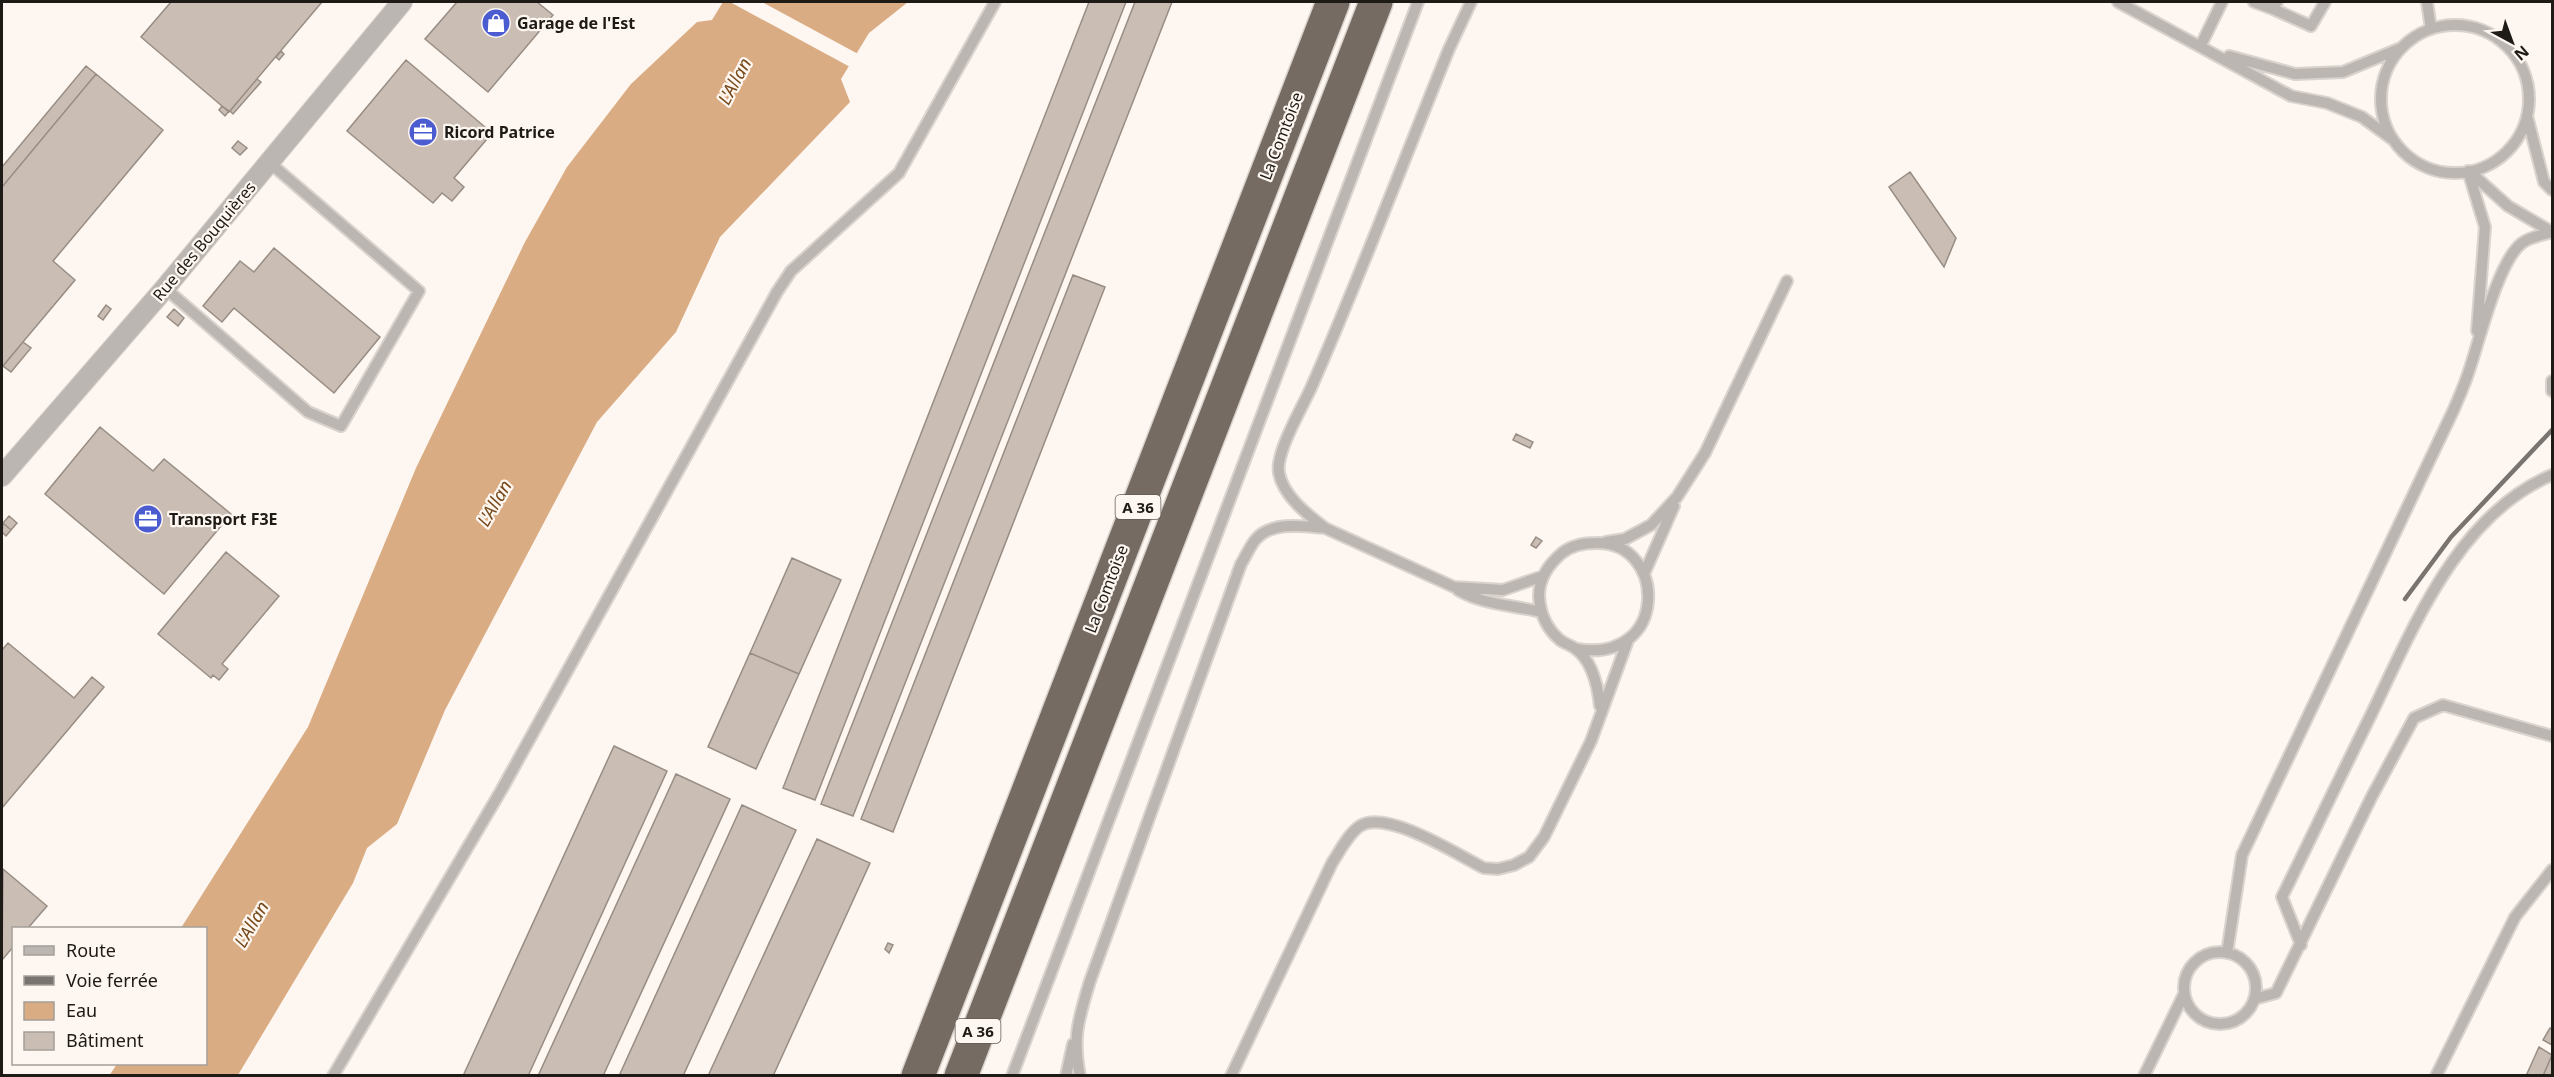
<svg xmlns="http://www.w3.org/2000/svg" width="2554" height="1077" viewBox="0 0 2554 1077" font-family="'Noto Sans',sans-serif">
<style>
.water{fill:#daac83}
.pier{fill:#fef6f0}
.building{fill:#cabeb4;stroke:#988d84;stroke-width:1.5}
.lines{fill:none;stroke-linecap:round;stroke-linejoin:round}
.lane-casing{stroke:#dad3cd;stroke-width:14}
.street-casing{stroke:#dad3cd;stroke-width:22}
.highway-casing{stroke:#dad3cd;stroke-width:36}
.lane{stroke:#bbb6b1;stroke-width:10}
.street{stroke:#bbb6b1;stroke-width:20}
.highway{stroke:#756b62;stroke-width:33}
.rail{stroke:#79746f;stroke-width:4.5}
.labels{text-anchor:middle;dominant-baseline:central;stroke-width:4.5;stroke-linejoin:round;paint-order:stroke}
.shield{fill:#fef6f0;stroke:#615c57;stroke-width:1.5}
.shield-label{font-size:15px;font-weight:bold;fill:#1e1a16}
.poi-label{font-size:16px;font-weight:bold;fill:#1e1a16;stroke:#fef6f0;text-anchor:start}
.street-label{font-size:16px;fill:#1e1a16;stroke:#fef6f0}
.water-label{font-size:18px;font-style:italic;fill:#774a1c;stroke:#fef6f0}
</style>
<rect width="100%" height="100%" fill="#fef6f0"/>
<path class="water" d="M723,2H908L869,33L841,79L850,102L720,237L676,332L597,422L445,710L397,824L367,848L353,883L238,1075L109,1076L117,1064H206V928H181L308,727L416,468L525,242L567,167L631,84L697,22L712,20Z"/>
<path class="pier" d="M730,2H762L860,55L852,68Z"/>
<path class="building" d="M171,2H322L229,112L141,37Z
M457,2H537L553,15L488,92L425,39Z
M1089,2H1126L815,800L783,788Z
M1135,2H1172L853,816L821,804Z
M281,51L284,54L279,60L276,57Z
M406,60L492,133L454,178L464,187L452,201L442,193L433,203L347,131Z
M86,66L96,74L2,187V167Z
M96,74L163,130L53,261L75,280L2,367V187Z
M257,79L261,82L233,114L230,111Z
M222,106L229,111L225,116L219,110Z
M238,141L247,148L240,155L232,148Z
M1910,172L1956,238L1944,267L1889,187Z
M274,248L380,337L334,393L234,308L222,322L203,306L240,261L254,272Z
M1073,275L1105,287L893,832L861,819Z
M106,305L111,309L103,320L98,316Z
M174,309L184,318L178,326L167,317Z
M23,342L31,348L11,372L3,366Z
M100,427L153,471L164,459L231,514L164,594L45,494Z
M1516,434L1533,442L1530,448L1513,440Z
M9,516L17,523L11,530L3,523Z
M3,523L11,530L6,536L2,532Z
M1536,537L1542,541L1536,548L1531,545Z
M226,552L279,596L222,664L228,669L219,680L213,675L211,678L158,634Z
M792,558L841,580L799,674L750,653Z
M8,643L74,698L92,677L104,687L2,808V650Z
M750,653L799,674L756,769L708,747Z
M614,746L667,771L528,1076H463Z
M676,774L730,799L603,1076H538Z
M742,805L796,830L683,1076H619Z
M817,839L870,863L773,1076H708Z
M3,869L47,906L28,928H14V946L2,960Z
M888,943L893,945L889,953L885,949Z
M2550,1028L2552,1029V1045L2543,1040Z
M2539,1047L2552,1055L2543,1076H2526Z
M2552,1055V1076H2543Z"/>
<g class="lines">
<g class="lane-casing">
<path id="lane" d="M1471,2L1449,49C1403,162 1360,277 1311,388C1302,408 1275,453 1279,473C1283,496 1308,515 1325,528L1454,587L1503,590L1543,576
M2118,2L2291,96L2327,103L2362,117L2392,139
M2254,2L2273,9L2277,2
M2427,2L2431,29
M2273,9L2311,26L2325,2
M2381 99a74 74 0 1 1 148 0a74 74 0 1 1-148 0Z
M2201,45L2222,2
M2229,56L2295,74L2343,72L2401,48
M2527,116L2544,182L2552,190
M2468,171L2485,227L2477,331
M2469,171L2508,206L2552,232
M165,288L308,412L341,426L419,291L270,163
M2552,381V391
M1606,542L1625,539L1651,525L1677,497L1705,453L1787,281
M1644,574L1674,506
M1458,590C1483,605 1513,605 1541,612
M1577,649C1670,664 1667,541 1596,543C1584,543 1572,545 1562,553C1549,564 1539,579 1539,596C1540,613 1547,629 1560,640C1565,644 1571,645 1576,649C1593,662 1598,687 1600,706
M2301,945L2282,897C2311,838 2339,779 2368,721C2411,633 2456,515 2552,475
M2184 988a36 36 0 1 1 72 0a36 36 0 1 1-72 0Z
M2227,953L2242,855L2454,409C2459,397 2465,384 2469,371C2479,342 2498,261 2522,243C2530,237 2542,235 2552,232
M2254,999L2276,993L2371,798L2414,718L2443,705L2552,736
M333,1076L502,789L777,292L791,271L899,173L995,2
M1012,1076L1418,2
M1066,1076L1073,1044
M1080,1076C1072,1036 1079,1018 1090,981L1241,564C1246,556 1250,546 1256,539C1272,521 1303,526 1325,528
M1231,1076L1332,863C1340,851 1348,834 1360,826C1387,809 1458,855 1484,868L1498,869L1514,865L1529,857L1544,837L1591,741L1628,640
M2144,1076L2184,994
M2436,1076L2515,917L2552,870"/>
</g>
<g class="street-casing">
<path id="street" d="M2,476L165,288L402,2"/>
</g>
<g class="highway-casing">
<path id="highway" d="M918,1076L1333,2
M961,1076L1376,2"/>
</g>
<use href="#lane" class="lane"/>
<use href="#street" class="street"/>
<use href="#highway" class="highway"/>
<path class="rail" d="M2405,599L2451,537L2552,430"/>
</g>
<defs>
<g id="shop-disc" transform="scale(1.5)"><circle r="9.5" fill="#4b5bd0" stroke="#fef6f0"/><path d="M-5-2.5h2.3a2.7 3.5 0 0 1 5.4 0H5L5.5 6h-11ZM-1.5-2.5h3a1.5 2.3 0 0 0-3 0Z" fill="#fff"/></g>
<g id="office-disc" transform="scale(1.5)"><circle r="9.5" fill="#4b5bd0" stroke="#fef6f0"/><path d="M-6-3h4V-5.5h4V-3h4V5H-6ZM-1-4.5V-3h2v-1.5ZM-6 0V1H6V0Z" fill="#fff"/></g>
</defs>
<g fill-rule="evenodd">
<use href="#shop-disc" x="496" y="23"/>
<use href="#office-disc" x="423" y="132"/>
<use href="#office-disc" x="148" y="519"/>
</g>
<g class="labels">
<g class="shield">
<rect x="1115.5" y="495" width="45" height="24" rx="4.5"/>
<rect x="955.5" y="1019" width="45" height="24" rx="4.5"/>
</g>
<g class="shield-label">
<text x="1138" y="507">A 36</text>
<text x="978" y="1031">A 36</text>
</g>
<g class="poi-label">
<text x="517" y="23">Garage de l'Est</text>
<text x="444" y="132">Ricord Patrice</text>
<text x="169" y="519">Transport F3E</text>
</g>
<g class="street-label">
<text transform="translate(1281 136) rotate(-69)">La Comtoise</text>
<text transform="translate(204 241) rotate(-50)">Rue des Bouquières</text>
<text transform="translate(1106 589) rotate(-69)">La Comtoise</text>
</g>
<g class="water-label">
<text transform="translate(734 81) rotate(-62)">L'Allan</text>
<text transform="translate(494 503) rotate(-60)">L'Allan</text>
<text transform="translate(251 924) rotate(-60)">L'Allan</text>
</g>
</g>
<rect width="2554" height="1077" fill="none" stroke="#1e1a16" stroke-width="6"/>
<rect x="12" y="927" width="195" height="138" fill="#fef6f0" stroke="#a49e99" stroke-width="1.5"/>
<rect x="24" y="946" width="30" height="9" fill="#bbb6b1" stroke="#a49e99" stroke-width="1.5"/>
<text x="66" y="957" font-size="18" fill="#1e1a16">Route</text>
<rect x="24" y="976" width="30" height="9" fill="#79746f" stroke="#a49e99" stroke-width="1.5"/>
<text x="66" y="987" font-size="18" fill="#1e1a16">Voie ferrée</text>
<rect x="24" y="1002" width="30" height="18" fill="#daac83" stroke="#a49e99" stroke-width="1.5"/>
<text x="66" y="1017" font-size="18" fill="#1e1a16">Eau</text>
<rect x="24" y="1032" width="30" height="18" fill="#cabeb4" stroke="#a49e99" stroke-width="1.5"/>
<text x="66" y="1047" font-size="18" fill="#1e1a16">Bâtiment</text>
<g transform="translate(2512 42) rotate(139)" stroke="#fef6f0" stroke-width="4.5" paint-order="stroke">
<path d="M0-4.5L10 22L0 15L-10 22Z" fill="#1e1a16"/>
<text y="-9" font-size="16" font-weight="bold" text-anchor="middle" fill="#1e1a16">N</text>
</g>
</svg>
